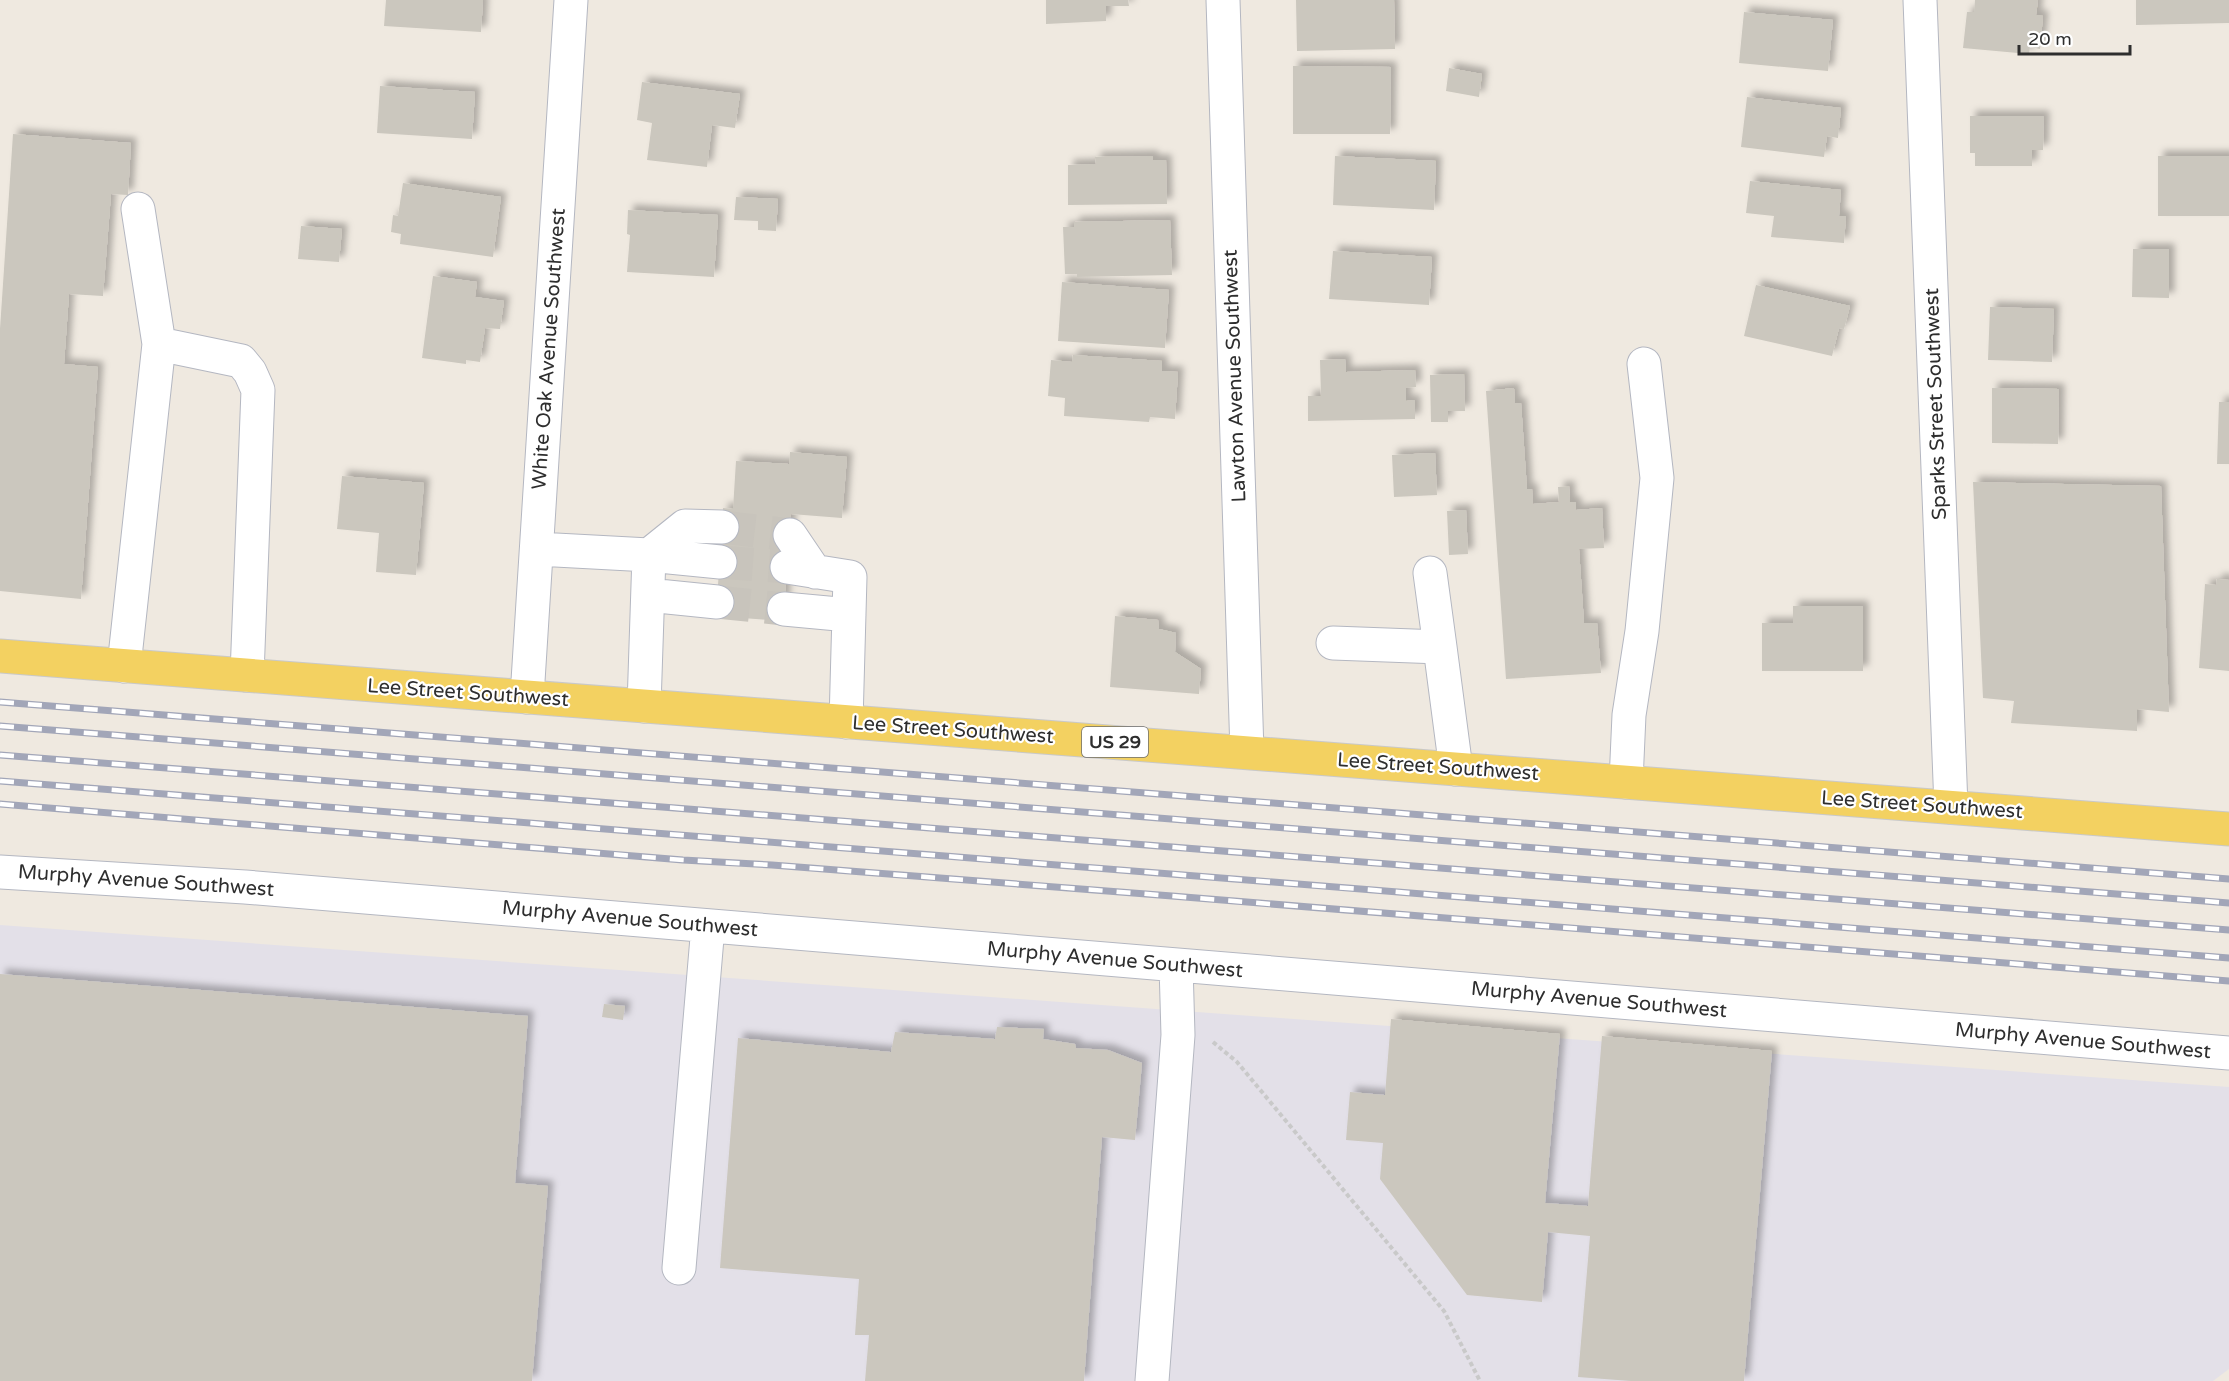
<svg xmlns="http://www.w3.org/2000/svg" width="2229" height="1381" viewBox="0 0 2229 1381" font-family="'Varela Round',sans-serif">
<style>
.industrial{fill:#e3e0e8}
.building{fill:#cbc7be;filter:url(#shadow)}
.lines{fill:none;stroke-linecap:round;stroke-linejoin:round}
.minor-tunnel{stroke:#c8c4bc;stroke-width:33;stroke-dasharray:33 16;stroke-linecap:butt}
.minor-casing{stroke:#b4b7c1;stroke-width:35}
.major-casing{stroke:#c9c9c9;stroke-width:35}
.path{stroke:#c9c9c9;stroke-width:4;stroke-dasharray:4.5 3;stroke-linecap:butt}
.minor{stroke:#fff;stroke-width:33}
.major{stroke:#f3d161;stroke-width:33}
.rail-casing{stroke:#a2a6b8;stroke-width:7}
.rail{stroke:#fff;stroke-width:4.5;stroke-dasharray:14;stroke-linecap:butt}
.labels{text-anchor:middle;dominant-baseline:central;stroke-width:4.5;stroke-linejoin:round;paint-order:stroke}
.shield{fill:#fff;stroke:#6d6d6d;stroke-width:1.5}
.shield-label{font-size:18px;font-weight:bold;fill:#2e2e2e}
.street-label{font-size:20px;fill:#2e2e2e;stroke:#fff}
</style>
<defs>
<filter id="shadow"><feDropShadow dx="5.5" dy="-5.5" stdDeviation="3" flood-color="#0004"/></filter>
</defs>
<rect width="100%" height="100%" fill="#efe9e0"/>
<path class="industrial" d="M0,925L2229,1087V1369L2213,1381H0Z"/>
<path class="building" d="M386,0H483L481,32L384,26Z
M1046,0H1128L1129,6H1106V21L1046,24Z
M1296,0H1394L1395,49L1297,51Z
M1975,0H2038L2036,15L2043,16L2040,49L2030,47L2029,54L1963,48L1967,12H1974Z
M2136,0H2229V23L2136,25Z
M1744,12L1833,20L1828,71L1739,63Z
M1293,66L1391,67L1390,134H1293Z
M1449,68L1482,74L1479,97L1446,91Z
M642,82L740,94L735,128L712,125L707,167L647,160L652,123L637,120Z
M380,86L475,92L472,139L377,133Z
M1747,97L1841,108L1838,138L1827,136L1824,157L1741,147Z
M1970,116H2044L2043,150H2032V166H1975V153H1970Z
M13,134L131,143L128,195L111,194L103,296L69,294L64,364L98,367L81,599L0,591V329Z
M1153,156V160H1166L1167,204L1068,205V165L1096,164L1095,157Z
M1335,156L1436,161L1434,210L1333,205Z
M2158,156H2229V216H2158Z
M1750,181L1841,190L1839,216H1846L1844,243L1771,237L1774,216L1746,213Z
M403,183L501,197L493,257L400,244L401,234L391,232L393,215L398,216Z
M736,197L778,199L776,231L758,230V221L734,220Z
M628,210L718,215L714,277L627,272L630,235L627,234Z
M1170,220L1172,275L1077,277V274H1065L1063,227H1074V222Z
M301,226L342,229L339,262L298,259Z
M2133,249H2169V298L2132,297Z
M1333,251L1432,257L1429,305L1329,299Z
M433,276L477,282L475,297L504,301L500,329L485,328L480,362L466,360V364L422,358Z
M1062,282L1169,290L1165,348L1058,341Z
M1756,285L1850,306L1844,329L1839,328L1832,356L1744,336Z
M1990,307L2054,309L2052,362L1988,360Z
M1073,355L1162,361V371L1178,372L1175,419L1150,417L1149,422L1064,416L1065,398L1048,396L1051,360L1072,362Z
M1345,359L1346,372L1415,370L1416,387L1406,388V401L1415,400V419L1308,421V396H1321L1320,360Z
M1464,374L1465,411H1448V422H1431L1430,375Z
M1514,388L1515,403H1521L1527,489H1532L1533,504L1559,502L1558,487L1569,486L1570,502H1576V510L1602,508L1604,548L1579,549L1584,623H1597L1601,673L1506,679L1486,391Z
M1992,388L2059,389L2058,444L1992,443Z
M2219,402H2229V464H2217Z
M790,452L847,457L842,518L791,514L783,621L716,616L723,508L733,509L736,461L789,464Z
M1435,453L1437,495L1394,497L1392,455Z
M342,476L424,483L416,575L376,572L379,533L337,529Z
M1973,482L2161,486L2169,712L2137,709V731L2011,723L2014,701L1983,698Z
M1466,510L1468,554L1449,555L1447,511Z
M2217,579L2229,580V671L2199,668L2205,584L2216,585Z
M1793,606H1863V671H1762V623H1793Z
M1115,616L1158,620L1159,629L1176,633L1175,652L1201,669L1199,694L1110,687Z
M0,974L528,1016L515,1183L548,1186L532,1381H0Z
M604,1004L625,1006L623,1020L602,1017Z
M1391,1019L1560,1034L1545,1203L1588,1206L1602,1036L1772,1051L1744,1381H1631L1578,1377L1590,1236L1548,1232L1542,1302L1467,1295L1380,1179L1383,1143L1346,1140L1350,1092L1385,1095Z
M997,1027L1044,1029L1043,1039L1075,1044L1076,1048L1108,1050L1142,1063L1135,1140L1102,1137L1084,1381H865L869,1335H855L859,1279L720,1268L738,1038L891,1052L895,1032L995,1039Z"/>
<g class="lines">
<path class="minor-tunnel" d="M722,527L790,535
M720,562L787,567
M717,602L784,609"/>
<g class="minor-casing">
<path id="minor" d="M1223,0L1247,752
M1920,0L1951,807
M138,209L159,344
M790,535L815,572
M537,549L649,555L685,526L722,527
M787,567L850,577L846,722
M1430,573L1440,647
M648,595L717,602
M784,609L849,615
M1333,643L1440,647L1456,769
M124,666L159,344L241,361L250,372L258,390L247,675
M527,697L571,0
M644,706L649,555L720,562
M1626,782L1629,715L1642,631L1657,478L1644,364
M0,872L245,887L2229,1053
M679,1268L708,926
M1152,1381L1178,1035L1176,965"/>
</g>
<g class="major-casing">
<path id="major" d="M0,656L2229,829"/>
</g>
<path class="path" d="M1213,1042L1237,1062L1444,1311L1480,1381"/>
<use href="#minor" class="minor"/>
<use href="#major" class="major"/>
<g class="rail-casing">
<path id="rail" d="M0,702L2229,879
M0,726L2229,903
M0,755L2229,930
M0,781L2229,958
M0,804L683,860L772,865L1172,896L2229,981"/>
</g>
<use href="#rail" class="rail"/>
</g>
<g class="labels">
<rect class="shield" x="1082" y="727" width="66" height="30" rx="4.5"/>
<g class="shield-label">
<text x="1115" y="742">US 29</text>
</g>
<g class="street-label">
<text transform="translate(549 349) rotate(-86)">White Oak Avenue Southwest</text>
<text transform="translate(1235 376) rotate(-92)">Lawton Avenue Southwest</text>
<text transform="translate(1936 404) rotate(-92)">Sparks Street Southwest</text>
<text transform="translate(468 693) rotate(4)">Lee Street Southwest</text>
<text transform="translate(953 730) rotate(4)">Lee Street Southwest</text>
<text transform="translate(1438 767) rotate(4)">Lee Street Southwest</text>
<text transform="translate(1922 805) rotate(4)">Lee Street Southwest</text>
<text transform="translate(146 881) rotate(4)">Murphy Avenue Southwest</text>
<text transform="translate(630 919) rotate(5)">Murphy Avenue Southwest</text>
<text transform="translate(1115 960) rotate(5)">Murphy Avenue Southwest</text>
<text transform="translate(1599 1000) rotate(5)">Murphy Avenue Southwest</text>
<text transform="translate(2083 1041) rotate(5)">Murphy Avenue Southwest</text>
</g>
</g>
<path d="M2019 45v9h111v-9" fill="none" stroke="#2e2e2e" stroke-width="3"/>
<text x="2028" y="45" font-size="18" fill="#2e2e2e" stroke="#ffffff" stroke-width="4.5" paint-order="stroke">20 m</text>
</svg>
